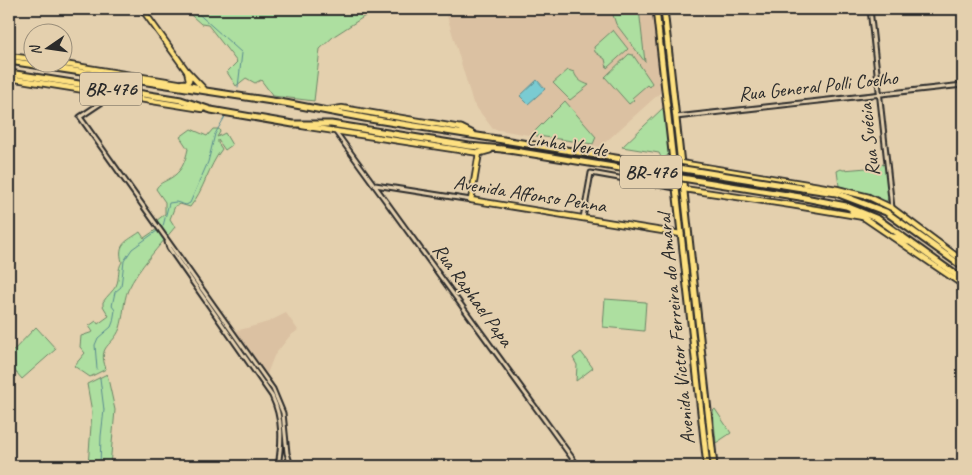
<svg xmlns="http://www.w3.org/2000/svg" width="972" height="475" viewBox="0 0 972 475" font-family="Caveat,sans-serif">
<style>
.built{fill:#dbc1a2}
.green{fill:#addfa0;stroke:#6c8566}
.water{fill:#7acbd2;stroke:#5a8b8f}
.lines{fill:none;stroke-linecap:round;stroke-linejoin:round}
.stream{stroke:#5a8b8f;stroke-width:1}
.minor-casing{stroke:#2b2b2b;stroke-width:7}
.major-casing{stroke:#2b2b2b;stroke-width:8}
.highway-casing{stroke:#2b2b2b;stroke-width:9}
.minor{stroke:#e4d0ae;stroke-width:3}
.major{stroke:#fde080;stroke-width:4.5}
.highway{stroke:#fde080;stroke-width:5}
.highway-bridge-casing{stroke:#2b2b2b;stroke-width:9;stroke-linecap:butt}
.highway-bridge{stroke:#fde080;stroke-width:5}
.labels{text-anchor:middle;dominant-baseline:central;stroke-width:4;stroke-linejoin:round;paint-order:stroke}
.shield{fill:#e4d0ae;stroke:#625c52;stroke-width:1}
.shield-label{font-size:19px;font-weight:bold;fill:#2b2b2b}
.street-label{font-size:20px;fill:#2b2b2b;stroke:#e4d0ae}
</style>
<rect width="100%" height="100%" fill="#e4d0ae"/>
<filter id="ink" filterUnits="userSpaceOnUse"><feTurbulence type="fractalNoise" baseFrequency=".02" numOctaves="2"/><feDisplacementMap in="SourceGraphic" scale="10" xChannelSelector="R" yChannelSelector="G"/><feConvolveMatrix kernelMatrix="1 2 1 2 8 2 1 2 1" color-interpolation-filters="sRGB"/></filter>
<g filter="url(#ink)">
<path class="built" d="M445,9H652L661,92L600,147L493,129L473,103Z
M286,313L298,330L289,337L274,356L267,374L236,331L268,322Z"/>
<path class="green" d="M184,9H376L334,36L320,49L314,101L273,96L261,80L255,83L246,78L236,86L227,72L237,62L208,25L201,24Z
M611,9H639L645,62L616,24Z
M613,30L628,49L607,68L605,59L595,52L594,47Z
M629,54L633,55L652,83L649,87L647,85L632,98L634,100L629,104L605,77Z
M568,70L574,72C577,80 581,82 589,85L570,100L553,83Z
M565,101L596,137L593,144L531,135Z
M664,107L670,154L662,159L659,153L622,147Z
M191,129L207,136L213,129H219L220,132L217,137L225,133L232,145L225,150L218,140V143L222,149C208,167 204,190 190,207L180,204L175,206L170,219L175,227C159,247 139,267 128,290C123,302 124,316 120,328C113,347 97,344 106,369L90,377L74,366L85,353L80,347L81,336L93,332L89,326L96,321L98,324L109,316L103,306V302C107,296 113,291 116,286C120,278 117,269 122,262C117,243 126,242 140,232L144,238L160,227L156,221L165,214V202L156,189C159,183 164,182 169,179C182,172 185,162 188,149L180,137Z
M881,164L886,165L889,196L887,201H884L859,191L839,186L837,171L841,169L843,170L867,168L869,166L871,167L879,166Z
M605,299L646,302L644,331L603,327Z
M36,327L56,349L22,379L9,364V355Z
M581,352L593,368L576,381L577,365L573,358Z
M107,374L115,410L110,466H88L92,412L87,384Z
M715,409L731,433L716,443L713,411Z"/>
<path class="water" d="M537,80L545,89L528,104L520,96Z"/>
<g class="lines">
<path class="stream" d="M193,9L242,53L238,87
M163,226L169,203L176,202L186,205L190,203L208,162L215,134L226,115
M97,369L95,345L98,338L111,327L113,322L115,310L112,306L115,292L121,287L124,261L132,249L157,231
M100,378L104,410L101,436L100,466"/>
<g class="minor-casing">
<path id="minor" d="M870,9L892,208
M113,95L80,117L273,389L283,413L287,453L291,466
M676,117L963,85
M335,131L578,466
M375,185L471,200
M583,218L591,173L675,188
M167,242L169,248L272,396C283,419 282,442 278,466"/>
</g>
<g class="major-casing">
<path id="major" d="M142,9L186,70L204,89
M9,56L32,59
M52,62L178,83L196,87
M9,78L202,109
M9,83L15,79
M182,83H187L189,80L187,71
M329,110L342,108L461,128
M302,126L479,153L471,200L681,234
M681,163L837,189L869,197L892,208L963,261
M684,189L791,205L863,217L963,285
M9,465L10,466"/>
</g>
<g class="highway-casing">
<path id="highway" d="M656,9L707,466
M664,9L714,466
M9,61L285,103L370,119L503,140
M9,73L181,100L211,110L293,124H331L469,146L502,149
M461,128L473,134
M479,153L490,150
M802,188L836,193L886,212L963,267
M800,197L846,206L878,219L963,280
M852,211L863,217
M894,237L908,242"/>
</g>
<use href="#minor" class="minor"/>
<use href="#major" class="major"/>
<use href="#highway" class="highway"/>
<g class="highway-bridge-casing">
<path id="highway-bridge" d="M503,140L802,188
M502,149L800,197"/>
</g>
<use href="#highway-bridge" class="highway-bridge"/>
</g>
</g>
<g class="labels">
<g class="shield">
<rect x="80" y="72.5" width="62" height="33" rx="4"/>
<rect x="620" y="155.5" width="62" height="33" rx="4"/>
</g>
<g class="shield-label">
<text x="111" y="89">BR-476</text>
<text x="651" y="172">BR-476</text>
</g>
<g class="street-label">
<text transform="translate(818 86) rotate(-6)">Rua General Polli Coelho</text>
<text transform="translate(869 140) rotate(-96)">Rua Suécia</text>
<text transform="translate(567 144) rotate(9)">Linha Verde</text>
<text transform="translate(530 194) rotate(9)">Avenida Affonso Penna</text>
<text transform="translate(473 295) rotate(54)">Rua Raphael Papa</text>
<text transform="translate(676 329) rotate(-96)">Avenida Victor Ferreira do Amaral</text>
</g>
</g>
<rect width="972" height="475" fill="none" stroke="#e4d0ae" stroke-width="30"/>
<rect x="15" y="15" width="942" height="445" fill="none" stroke="#2b2b2b" stroke-width="2" filter="url(#ink)"/>
<g transform="translate(48 48) rotate(257)"><circle r="24" fill="#e4d0ae" stroke="#9a8e7a"/>
<path d="M0-4L9 19L0 12L-9 19Z" fill="#2b2b2b"/>
<text y="-8" font-size="14" font-weight="bold" text-anchor="middle" fill="#2b2b2b">N</text>
</g>
</svg>
